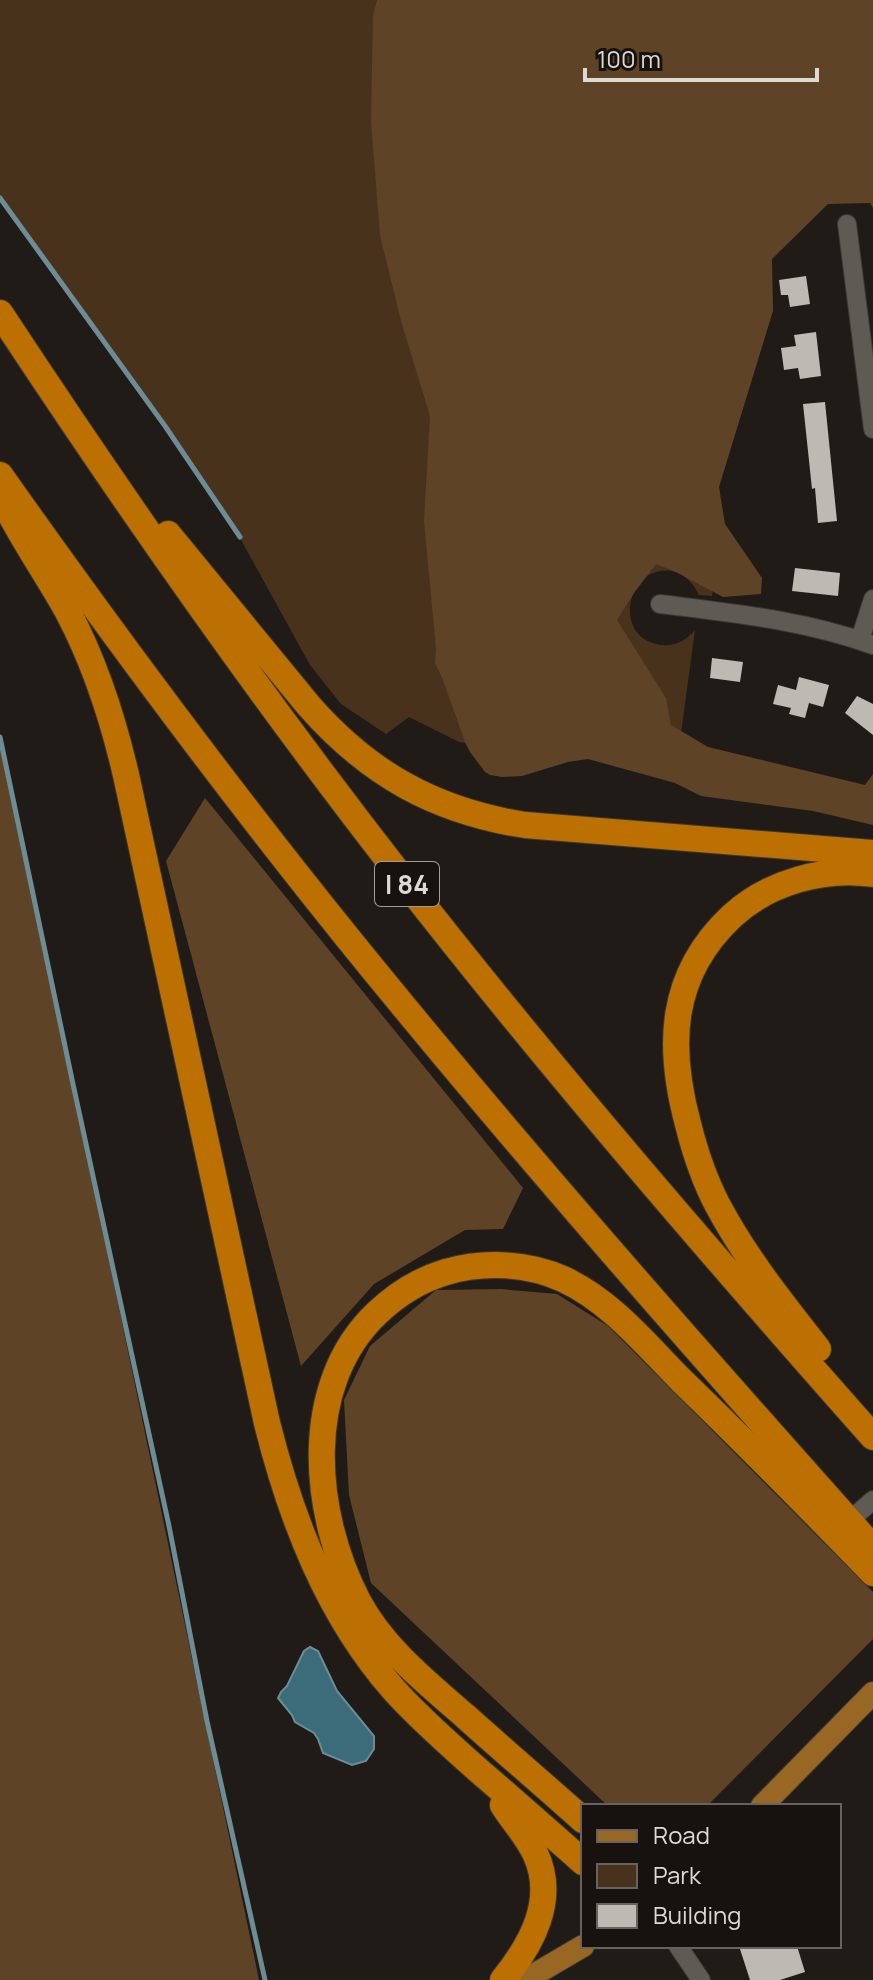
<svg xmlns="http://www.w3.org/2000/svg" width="873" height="1980" viewBox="0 0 873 1980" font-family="Manrope,sans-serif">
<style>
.green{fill:#49321b}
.forest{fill:#5e4327}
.water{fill:#3c6c7a;stroke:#6c8d96;stroke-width:2}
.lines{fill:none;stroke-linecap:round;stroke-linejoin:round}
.stream{stroke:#6c8d96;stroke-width:5}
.building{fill:#bfb9b3}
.minor-casing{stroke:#3d3936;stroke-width:20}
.major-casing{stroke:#3d3936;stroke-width:24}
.highway-casing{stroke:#3d3936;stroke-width:28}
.minor{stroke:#605a55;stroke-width:18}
.major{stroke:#976723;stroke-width:22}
.highway{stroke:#bc7002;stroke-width:26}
.labels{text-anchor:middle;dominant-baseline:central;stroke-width:8;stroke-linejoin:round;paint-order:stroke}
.shield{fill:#17120e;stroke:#a29d9a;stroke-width:2}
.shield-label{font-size:26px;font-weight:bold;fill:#ddd9d6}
</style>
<rect width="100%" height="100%" fill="#201b17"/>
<path class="green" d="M0,0H873L863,185L685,266L719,533L712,596L699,595C693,583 685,574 672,571C628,564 612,633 656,644C671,648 685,642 695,630L676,770L459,742L409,717L386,734L341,704L310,665L240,538L165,426L0,198Z"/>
<path class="forest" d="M377,0H873V208L870,203L828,204L772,259L773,311L719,487L725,524L762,578L761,594L723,597L676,572L656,564L634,593L617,620L666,698L671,725L708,747L865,785L873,774V825L813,811L701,796L675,783L588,759L568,762L522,776L502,777L490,775L485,772L470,752L465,742L443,680L435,663L436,649L424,521L430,416L401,321L380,235L371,121L373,16Z
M0,737L259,1980H0Z
M205,798L523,1188L503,1229L465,1230L374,1284L301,1366L166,861Z
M501,1289L557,1294L608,1326L873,1592V1639L707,1806H608L371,1583L349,1495L344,1400L370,1346L436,1290Z"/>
<path class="water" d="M310,1647L318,1651L337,1691L374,1736V1749L366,1761L352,1765L323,1753L318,1739L314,1733L295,1722L292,1715L278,1698L281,1692L287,1686L304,1651Z"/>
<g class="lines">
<path class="stream" d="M0,198L165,426L240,537
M0,737L73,1084L169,1526L207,1721L265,1980"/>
</g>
<path class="building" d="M806,276L810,304L790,307L788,295H781L779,280Z
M816,332L821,376L800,379L798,368L784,370L781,348L796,346L794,335Z
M825,402L837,521L818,523L815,488L812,489L803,404Z
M795,568L840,573L838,596L792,591Z
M712,658L743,662L740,682L710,678Z
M799,677L829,685L823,707L809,703L805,718L789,714L791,708L773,704L778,685L796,690Z
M857,696L873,704V735L845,713Z
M739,1946H797L805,1972L780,1980H750Z"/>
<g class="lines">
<g class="minor-casing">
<path id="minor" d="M847,224L873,429
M660,604C732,613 804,620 873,645
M860,640L873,599
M849,1521L873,1500
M678,1946L701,1980"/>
</g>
<g class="major-casing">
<path id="major" d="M762,1806L873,1693
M525,1980L583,1946"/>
</g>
<g class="highway-casing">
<path id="highway" d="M0,313C127,506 260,696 403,879C552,1070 712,1255 873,1437
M0,475C111,632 226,787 347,937C516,1146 694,1347 873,1548
M0,494C19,535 46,572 68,612C95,663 113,719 126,775L267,1423C291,1519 328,1615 394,1690C420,1719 449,1744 478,1770C513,1800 548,1831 583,1862
M168,534L309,706C369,774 435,811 525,825L873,853
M818,1349C781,1302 745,1257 717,1204C704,1179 695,1152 688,1124C667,1046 669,975 732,916C769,882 824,867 873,874
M583,1820C544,1785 504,1751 465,1716C426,1682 383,1648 358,1601C313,1515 300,1386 377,1313C397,1294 419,1280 446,1272C485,1261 527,1263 563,1279C611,1301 646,1345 682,1381C747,1444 810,1508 873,1573
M503,1980C532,1944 557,1899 535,1853C527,1836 513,1821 503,1805"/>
</g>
<use href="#minor" class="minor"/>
<use href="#major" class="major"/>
<use href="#highway" class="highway"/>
</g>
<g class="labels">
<rect class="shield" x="375" y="862" width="64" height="44" rx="6"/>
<g class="shield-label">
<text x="407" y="884">I 84</text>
</g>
</g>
<rect x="581" y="1804" width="260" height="144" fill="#17120e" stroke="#66625e" stroke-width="2"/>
<rect x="597" y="1830" width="40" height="12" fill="#976723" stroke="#66625e" stroke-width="2"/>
<text x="653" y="1844" font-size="24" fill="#ddd9d6">Road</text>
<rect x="597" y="1864" width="40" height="24" fill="#49321b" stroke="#66625e" stroke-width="2"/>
<text x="653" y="1884" font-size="24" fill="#ddd9d6">Park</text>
<rect x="597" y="1904" width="40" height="24" fill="#bfb9b3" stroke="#66625e" stroke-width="2"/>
<text x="653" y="1924" font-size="24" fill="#ddd9d6">Building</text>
<path d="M585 68v12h232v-12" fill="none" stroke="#ddd9d6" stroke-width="4"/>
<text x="597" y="68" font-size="24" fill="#ddd9d6" stroke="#17120e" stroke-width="6" paint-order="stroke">100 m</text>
</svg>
